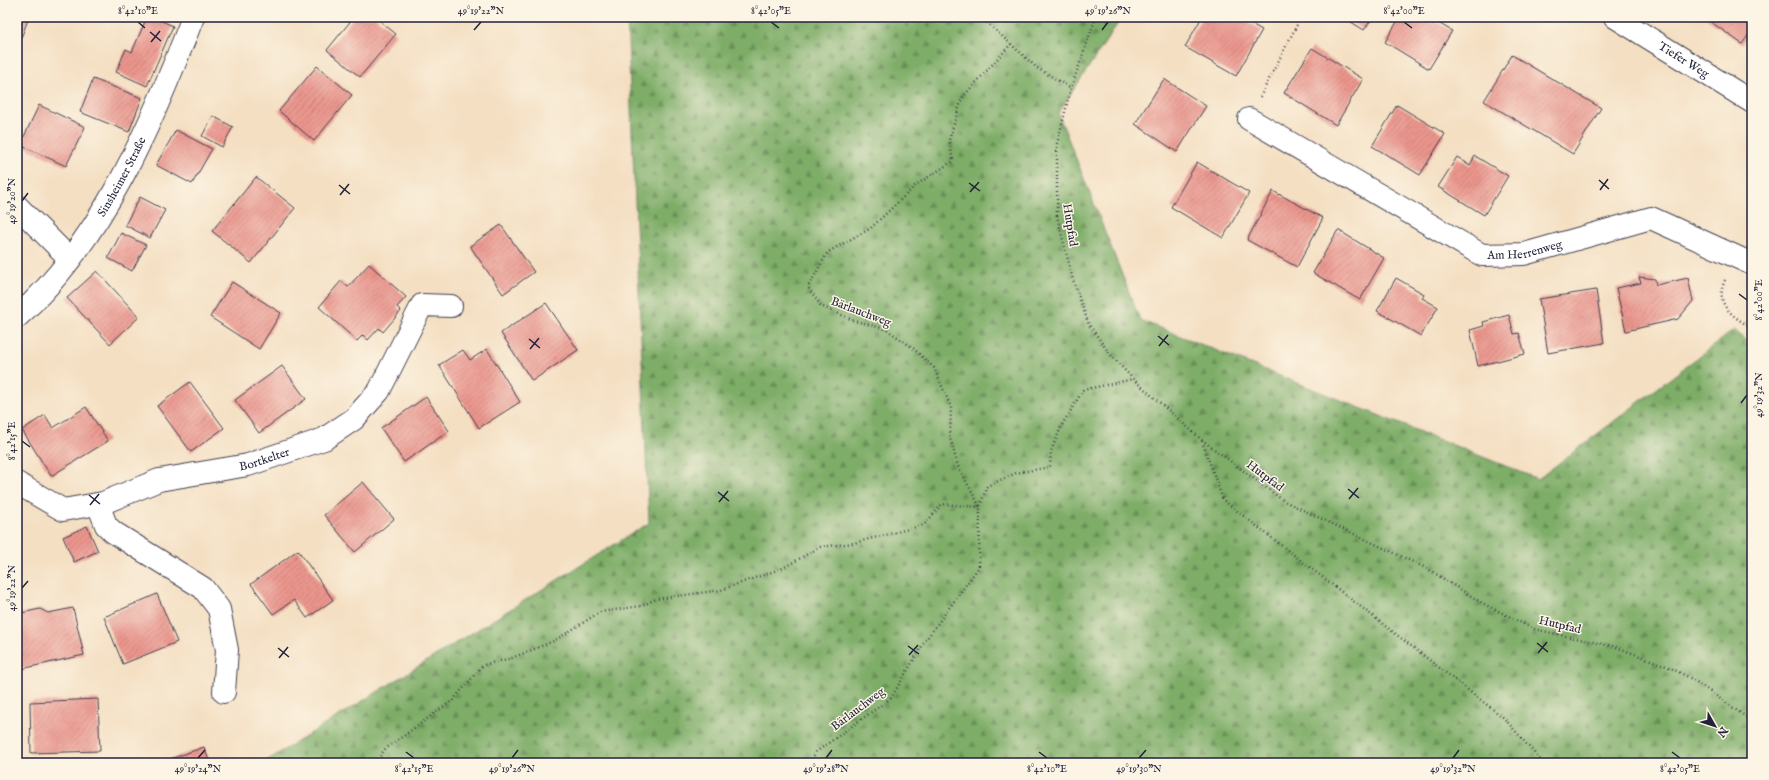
<svg xmlns="http://www.w3.org/2000/svg" width="1769" height="780" viewBox="0 0 1769 780" font-family="'IM FELL English',serif">
<style>
.forest{fill:url(#forest-firs);stroke:#506851}
.building{fill:url(#building-hatch)}
.lines{fill:none;stroke-linecap:round;stroke-linejoin:round}
.minor-casing{stroke:#423e4f;stroke-width:24}
.path{stroke:#423e4f;stroke-width:2.5;stroke-dasharray:1 3;stroke-linecap:butt}
.minor{stroke:#fff;stroke-width:22}
.ticks{fill:none;stroke:#22223b;stroke-width:1.5}
.labels{text-anchor:middle;dominant-baseline:central;stroke-width:3;stroke-linejoin:round;paint-order:stroke}
.street-label{font-size:12px;fill:#22223b;stroke:#fcf5e5}
.neatline{fill:none;stroke:#22223b;stroke-width:1.5}
.ticks-label{font-size:10px;text-anchor:middle;fill:#22223b}
</style>
<defs>
<pattern id="forest-firs" width="22" height="20" patternUnits="userSpaceOnUse"><rect width="22" height="20" fill="#7ead67"/><path d="M5 1l3.5 6h-7zM16 11l3.5 6h-7z" fill="#678c56"/></pattern>
<pattern id="building-hatch" width="6" height="6" patternUnits="userSpaceOnUse"><rect width="6" height="6" fill="#eb958d"/><path d="M-1 1l2-2M0 6l6-6M5 7l2-2" fill="none" stroke="#be7974"/></pattern>
</defs>
<rect width="100%" height="100%" fill="#fcf5e5"/>
<filter id="ink" filterUnits="userSpaceOnUse"><feTurbulence type="fractalNoise" baseFrequency=".025" numOctaves="2"/><feDisplacementMap in="SourceGraphic" scale="8" xChannelSelector="R" yChannelSelector="G"/><feConvolveMatrix kernelMatrix="1 2 1 2 8 2 1 2 1" color-interpolation-filters="sRGB"/></filter>
<filter id="wash" filterUnits="userSpaceOnUse"><feTurbulence type="fractalNoise" baseFrequency=".012" numOctaves="4" result="noise"/><feDisplacementMap in="SourceGraphic" scale="16" xChannelSelector="R" yChannelSelector="G"/><feGaussianBlur stdDeviation="0.9" result="paint"/><feColorMatrix in="noise" values="0 0 0 0 0 0 0 0 0 0 0 0 0 0 0 0 0 1.4 0 .05"/><feComposite in="paint" operator="in"/></filter>
<g filter="url(#wash)">
<rect width="100%" height="100%" fill="#f4dfc2"/>
<path class="forest" d="M627,17H1122L1058,113L1140,320L1538,479L1734,330L1752,345V763H263L649,523Z"/>
<g id="blocks">
<path class="building" d="M17,17H29L21,38L17,37Z
M147,17H153L173,26L147,86L116,72L126,49L132,52Z
M354,17H375L396,34L360,77L327,50Z
M1202,17H1239L1262,30L1236,76L1185,47Z
M1343,17H1373L1364,30Z
M1400,17H1428L1452,31L1429,69L1385,42Z
M1704,17H1752V30L1742,44Z
M1312,48L1363,79L1336,125L1284,93Z
M1512,55L1601,108L1573,154L1484,101Z
M317,66L352,95L314,141L279,111Z
M93,79L142,98L129,132L80,112Z
M1164,79L1206,106L1177,152L1135,124Z
M39,105L85,127L66,166L20,145Z
M1397,105L1445,134L1420,175L1372,146Z
M213,116L233,127L222,147L202,136Z
M176,130L212,149L192,184L156,165Z
M1475,156L1508,176L1484,215L1438,187L1457,157L1470,165Z
M1197,162L1249,193L1223,238L1171,207Z
M256,177L295,208L251,263L212,231Z
M1273,191L1323,218L1297,267L1247,240Z
M140,197L165,210L150,238L125,225Z
M501,225L534,272L503,294L470,246Z
M1338,230L1384,258L1360,300L1313,273Z
M121,233L146,245L132,271L108,258Z
M369,264L406,297L397,307L401,311L383,332L379,328L368,340L363,335L357,341L319,307L341,281L348,287Z
M97,271L139,317L110,344L67,298Z
M1639,277L1655,279L1656,285L1688,278L1693,301L1678,319L1626,331L1616,288L1641,283Z
M1396,278L1424,294L1422,298L1438,307L1421,336L1377,311Z
M232,282L281,313L259,349L210,317Z
M1596,290L1604,343L1548,353L1539,299Z
M546,303L578,350L532,381L501,333Z
M1509,315L1514,334L1519,333L1525,354L1478,366L1470,330L1484,326L1483,322Z
M487,349L520,402L479,428L439,365L463,350L470,360Z
M282,366L306,399L259,433L235,400Z
M190,382L224,428L191,452L157,406Z
M426,397L449,431L404,462L381,428Z
M86,407L108,441L51,476L22,430L45,415L53,428Z
M363,482L394,519L355,552L324,515Z
M87,526L98,551L74,562L63,537Z
M298,550L333,600L307,618L294,600L273,614L251,584Z
M157,594L177,642L123,664L104,617Z
M73,608L84,655L17,670V614L40,609L48,613Z
M98,699L100,751L31,753L30,702Z
M204,747L210,763H159Z"/>
</g>
</g>
<g filter="url(#ink)">
<use href="#blocks" fill-opacity="0" stroke="#423e4f" stroke-width="1"/>
<g class="lines">
<g class="minor-casing">
<g id="minor">
<path id="s1" d="M1615,17L1752,102"/>
<path id="s2" d="M1249,119L1482,255L1524,254L1651,218L1752,264"/>
<path d="M17,206L70,259"/>
<path id="s3" d="M17,317C102,242 153,121 193,17"/>
<path id="s4" d="M17,483L63,510L103,503L159,480L248,465L324,439L354,419L379,391L422,305L451,306"/>
<path d="M98,504L106,525L113,532L203,588L219,609L227,650L224,692"/>
</g>
</g>
<path class="path" d="M981,17L1037,68L1071,88
M1096,17L1071,88L1057,144V216L1073,280L1089,325L1110,354L1133,379L1202,440L1284,501L1428,569L1482,603L1534,629L1616,647L1669,667L1692,679L1752,721
M1260,97L1301,17
M1725,280C1714,305 1732,316 1752,328
M1202,441L1223,500L1504,718L1543,763
M980,506L987,486L1016,473L1050,467L1051,451L1062,425L1083,390L1133,379
M376,763L384,750L453,700L483,665L512,658L554,641L600,612L641,606L656,599L721,590L783,568L820,547L854,543L924,525L942,504L980,507
M810,763L816,752L891,698L925,641L979,567L980,507L958,466L950,438L951,407L934,368L913,348L886,329L855,321L821,306L808,287L828,252L871,228L916,185L953,161L949,140L962,98L1011,44"/>
<use href="#minor" class="minor"/>
</g>
</g>
<path class="ticks" d="M138,22L145,28M771,22L779,28M1404,22L1412,28M474,30L481,22M1102,30L1108,22M150,32L161,41M151,42L160,31M1599,180L1609,189M969,183L980,191M339,185L350,194M1600,190L1608,179M970,192L979,182M340,195L349,184M22,201L28,193M1739,294L1747,300M1158,336L1169,345M529,339L540,348M1159,346L1168,335M530,349L539,338M1741,403L1747,395M22,441L30,447M1348,489L1359,498M718,492L729,501M89,495L100,504M1349,499L1358,488M719,502L728,491M90,505L99,494M22,588L28,581M1537,643L1548,652M908,646L919,654M278,648L289,657M1538,653L1547,642M909,655L918,645M279,658L288,647M406,752L414,758M1039,752L1047,758M1672,752L1680,758M198,758L205,750M512,758L518,750M826,758L832,750M1139,758L1146,750M1453,758L1459,750"/>
<g class="labels">
<g class="street-label">
<text stroke="none"><textPath href="#s1" startOffset="81">Tiefer Weg</textPath></text>
<text stroke="none"><textPath href="#s3" startOffset="176">Sinsheimer Straße</textPath></text>
<text transform="translate(1070 225) rotate(81)">Hutpfad</text>
<text stroke="none"><textPath href="#s2" startOffset="313">Am Herrenweg</textPath></text>
<text transform="translate(861 312) rotate(21)">Bärlauchweg</text>
<text stroke="none"><textPath href="#s4" startOffset="262">Bortkelter</textPath></text>
<text transform="translate(1265 476) rotate(37)">Hutpfad</text>
<text transform="translate(1560 625) rotate(13)">Hutpfad</text>
<text transform="translate(858 709) rotate(-37)">Bärlauchweg</text>
</g>
</g>
<rect width="1769" height="780" fill="none" stroke="#fcf5e5" stroke-width="44"/>
<g transform="translate(1715 726) rotate(129)" stroke="#fcf5e5" stroke-width="3" paint-order="stroke">
<path d="M0-3L7 15L0 10L-7 15Z" fill="#22223b"/>
<text y="-6" font-size="11" font-weight="bold" text-anchor="middle" fill="#22223b">N</text>
</g>
<rect x="22" y="22" width="1725" height="736" class="neatline"/>
<g class="ticks-label">
<text x="138" y="14">8°42'10"E</text>
<text x="481" y="14">49°19'22"N</text>
<text x="771" y="14">8°42'05"E</text>
<text x="1108" y="14">49°19'26"N</text>
<text x="1404" y="14">8°42'00"E</text>
<text transform="translate(11 201) rotate(-90)" y="4">49°19'20"N</text>
<text transform="translate(1758 300) rotate(-90)" y="4">8°42'00"E</text>
<text transform="translate(1758 395) rotate(-90)" y="4">49°19'32"N</text>
<text transform="translate(11 441) rotate(-90)" y="4">8°42'15"E</text>
<text transform="translate(11 588) rotate(-90)" y="4">49°19'22"N</text>
<text x="198" y="772">49°19'24"N</text>
<text x="414" y="772">8°42'15"E</text>
<text x="512" y="772">49°19'26"N</text>
<text x="826" y="772">49°19'28"N</text>
<text x="1047" y="772">8°42'10"E</text>
<text x="1139" y="772">49°19'30"N</text>
<text x="1453" y="772">49°19'32"N</text>
<text x="1680" y="772">8°42'05"E</text>
</g>
</svg>
